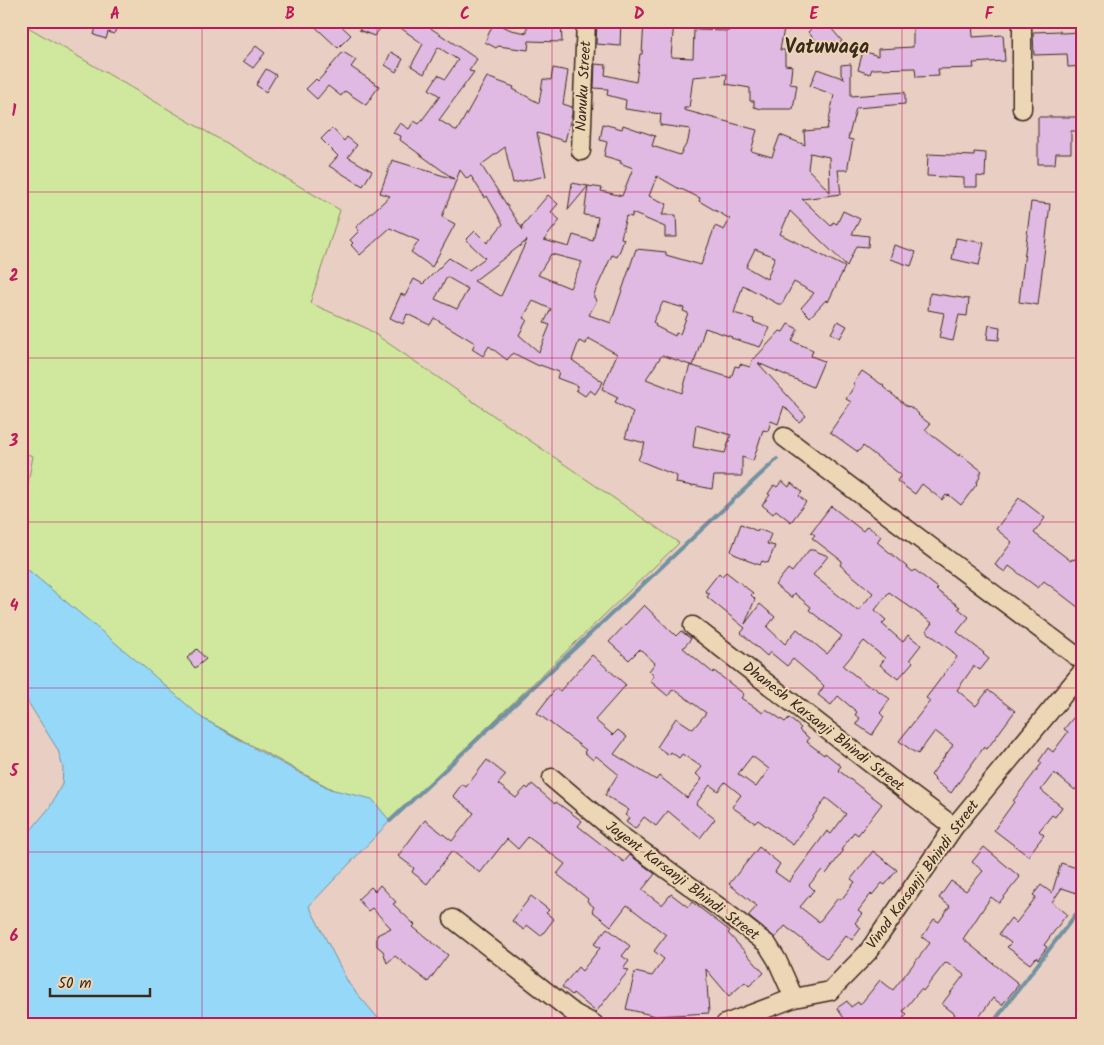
<svg xmlns="http://www.w3.org/2000/svg" width="1104" height="1045" viewBox="0 0 1104 1045" font-family="Kalam,sans-serif">
<style>
.green{fill:#d0e89d;stroke:#86895e}
.water{fill:#96d8f8;stroke:#7292a1}
.lines{fill:none;stroke-linecap:round;stroke-linejoin:round}
.stream{stroke:#7292a1;stroke-width:4}
.building{fill:#e1bae3;stroke:#3b2a1e;fill-rule:evenodd}
.minor-casing{stroke:#3b2a1e;stroke-width:21}
.minor{stroke:#edd6b5;stroke-width:18}
.grid{fill:none;stroke:#c2185b;stroke-width:1;stroke-opacity:0.55}
.labels{text-anchor:middle;dominant-baseline:central;stroke-width:4;stroke-linejoin:round;paint-order:stroke}
.street-label{font-size:15px;fill:#3b2a1e;stroke:#edd6b5}
.district-label{font-size:20px;font-weight:bold;fill:#3b2a1e;stroke:#edd6b5}
.neatline{fill:none;stroke:#c2185b;stroke-width:2}
.grid-label{font-size:16px;text-anchor:middle;font-weight:bold;fill:#c2185b}
</style>
<rect width="100%" height="100%" fill="#e9cec3"/>
<filter id="ink" filterUnits="userSpaceOnUse"><feTurbulence type="fractalNoise" baseFrequency=".02" numOctaves="2"/><feDisplacementMap in="SourceGraphic" scale="10" xChannelSelector="R" yChannelSelector="G"/><feConvolveMatrix kernelMatrix="1 2 1 2 8 2 1 2 1" color-interpolation-filters="sRGB"/></filter>
<g filter="url(#ink)">
<path class="green" d="M21,23L340,210L310,303L366,328L679,543L390,821L202,718L21,564V520L33,456L21,452Z"/>
<path class="water" d="M21,564L143,666L202,718L261,752L330,789L372,799L390,821L309,906L349,984L383,1024H21V842L50,807L62,784L63,768L58,750L21,691Z"/>
<g class="lines">
<path class="stream" d="M390,821L777,459
M992,1024L1083,905"/>
</g>
<path class="building" d="M84,21H119L114,34L108,32L106,39L94,35L96,27L83,23Z
M309,21H336L351,35L338,48Z
M365,21H387L374,36L359,30Z
M391,21H429L426,25L477,59L469,71L474,72L439,120L457,131L487,77L514,87L513,89L539,103L543,79L551,80L553,68L568,71L563,104L572,107V114L565,141L537,133L546,176L513,183L505,147L481,165L523,230L522,226L548,195L558,204L551,212L560,220L544,240L569,247L573,235L593,241L598,217L584,215L588,186L602,188L601,191L622,196L633,168L620,163L621,161L604,156L607,142L600,140L603,124L622,129L623,125L655,136L652,146L680,155L688,141L690,129L660,125L661,114L625,109L626,100L607,95L608,89L594,88L595,64L606,65L605,75L636,82L640,54H642L644,21H674L671,57L693,58L694,30L729,31L732,21H777L785,23L780,50H785V65L792,66L790,84L797,85L793,109H762L754,107V101H750V88L726,84L727,74L693,77L689,108H684V110L757,130L751,151L772,157L780,135L805,145L804,131L827,129L834,95L810,86L817,69L845,79L841,75V65L851,64V96L905,92V104L856,108L848,139L853,140L848,165V170H838L841,194L802,199L831,226L833,222L837,224L843,211L860,219L852,234L869,236L868,247L856,246L847,266L790,211L780,234L845,267L828,302L826,300L810,317L801,308L814,293L794,282L782,304H778L743,285L734,313L754,319L753,322L770,328L760,347L731,338L732,337L705,328L693,366L662,355L646,379L682,393L690,365L731,378L735,366L739,367L740,364L750,367L753,358L754,359L780,331L783,332L788,324L798,329L792,341L813,350L811,356L824,361L813,387L758,363L806,416L799,422L784,406L778,424L771,421L768,431L763,430L753,461L742,457V476H714L712,489L693,485V486L676,483L677,476L638,460L645,443L625,438L633,412L615,402L618,397L602,389L617,354L588,338L586,344L579,341L572,360L603,382L595,394L590,390L585,396L576,390L578,386L557,378L559,372L540,365L539,366L513,353L507,360L489,346L483,356L472,349L475,343L434,318L430,325L407,314L403,324L390,318L401,294L405,296L414,279L423,284L449,258L469,270L485,258L466,240L475,231L487,243L503,224L487,196L485,198L471,176L467,179L460,170L442,217L455,224L432,267L411,252L419,241L390,228L360,255L351,245L353,243L350,240L359,231L356,227L390,196L380,193L392,160L454,179L400,140L401,136L393,133L400,123L409,129L414,121L419,124L440,96L429,89L438,75L445,79L458,60L438,47L424,74L411,66L423,44ZM810,153L829,157L830,192L808,169ZM657,176L681,190V189L700,198L699,201L730,219L724,230L715,226L701,265L666,255V252L636,249L611,323L589,315L597,300L594,298V294L612,255L617,257L621,248L624,239L621,238L626,216L632,217V213L665,227V237H677L676,215H662L667,204L649,196ZM527,240L501,296L474,281L525,242ZM755,249L775,257L767,279L746,267ZM551,254L582,262L570,288L538,275ZM447,277L468,289L457,309L435,299ZM533,301L551,309L544,323L550,325L539,352L519,335L527,320L523,318ZM663,302L684,308L683,311L688,313L680,334L676,333L675,336L655,326L656,324L653,322ZM696,425L731,435L725,453L693,447Z
M527,21H561L562,42L529,41L528,50L498,46L496,48L485,42L494,22L511,30L527,33Z
M597,21H621L620,46L596,44Z
M819,21H825L842,41L828,53L808,32Z
M913,21H937V23L972,21L973,37L1003,35L1005,61L973,63L974,68L938,69L939,76L916,77L915,68L872,69L870,74L858,70L863,51L878,56V49L913,47Z
M1060,31L1061,33L1083,32V66L1068,67L1067,54L1034,55L1033,32Z
M256,46L265,53L253,68L243,61Z
M343,52L356,60L351,67L379,86L366,105L345,91L341,96L328,86L317,99L306,89L316,79L318,81Z
M391,52L403,59L396,72L385,65Z
M266,69L276,75L266,92L256,85Z
M1038,117H1082V131H1071V153H1056L1055,164H1038Z
M332,128L344,141L347,137L357,145L348,157L372,171L363,186L329,166L338,156L321,139Z
M974,152L986,153L985,177L977,176V187H964V178L927,176L928,154L974,156Z
M572,183L588,186L568,210Z
M1031,202L1050,204L1038,305L1019,302Z
M956,238L984,243L979,265L952,259Z
M894,245L916,252L911,266L890,259Z
M930,293L969,299L967,316L959,315L953,341L939,338L944,313L928,310Z
M838,321L847,326L840,338L831,333Z
M989,325L1000,327L999,340L987,339Z
M862,371L884,386L883,387L908,407L909,406L919,414L918,415L930,424L925,430L959,456L960,454L982,471L979,475L980,477L976,483L977,484L961,505L949,495L948,496L946,495L942,500L922,484L915,494L897,481L901,475L863,446L858,452L830,432L851,402L846,399L855,385L853,384Z
M782,481L789,487L791,483L802,492L799,496L806,502L791,522L776,510L773,514L762,505L770,495L768,494L774,485L777,487Z
M1019,498L1045,518L1034,533L1071,561L1072,559L1074,560L1083,548V611L1044,581L1038,588L1009,566L1005,572L995,565L1012,542L996,529Z
M831,506L863,531L867,526L881,536L877,542L913,572L915,570L938,588L936,590L960,607L958,608L969,617L957,632L984,653L983,654L989,659L980,670L974,666L957,690L976,706L988,690L1015,711L987,749L984,747L951,793L934,780L935,779L931,775L953,745L935,731L918,754L915,752H914L899,741L930,701L926,698L957,657L953,653V652L926,631L932,623L889,592L875,610L886,620L882,624L903,642L908,635L921,645L910,659L913,662L898,679L880,665L885,658L864,641L843,666L871,688L872,686L890,699L880,713L884,717L872,735L856,724L860,718L855,715L857,712L838,696L831,705L818,695L824,686L820,682L793,659L787,666L770,652L767,656L741,633L745,628L707,597L709,594L705,591L719,573L722,576L726,572L753,593L751,595L755,599L745,624L760,604L775,617L767,627L785,644L797,629L827,654L842,636L809,610L811,607L794,593L791,598L775,585L788,569L792,572L809,550H813L828,556L813,575L858,611L873,593L840,565L842,561L812,538L815,535L811,532Z
M741,524L757,531L758,529L771,534L767,544L775,546L768,563L762,561L760,565L746,560V559L734,554L731,551Z
M644,605L676,636L681,631L691,639L683,648L713,673L714,671L744,694L741,698L763,713L766,709L785,722L789,718L801,728L799,730L809,738L807,742L824,755L825,753L841,766L838,770L882,804L858,835L854,832L841,850L843,851L826,874L822,870L809,885L814,890L800,907L819,922L838,898L841,900L855,882L851,879L873,851L897,870L885,885L882,883L872,895L871,894L858,911L862,914L855,923L861,928L852,940L846,935L827,959L785,926L775,938L748,916L757,906L729,884L759,847L780,864L775,872L789,882L827,831L831,834L846,814L826,798L793,845L758,820L755,823L732,807L741,795L725,782L718,791L710,785L696,804L715,819L700,838L668,811L656,826L644,817L635,829L626,822L629,818L625,815L629,810L605,795L618,774L596,756L593,760L584,752L586,750L537,713L556,688L560,691L592,655L626,685L595,720L613,735L618,730L627,737L614,754L656,780L659,776L687,798L702,779L696,774L702,767L682,754L679,758L671,752L669,755L657,747L676,718L693,729L706,713L678,692V693L673,689L668,696L650,681L654,676L649,671L655,663L640,649L629,660L609,642ZM752,756L769,769L756,787L738,774Z
M197,649L206,659L195,668L187,658Z
M1083,706V780L1075,790L1054,773L1041,790L1062,807L1055,817L1052,815L1039,831L1044,835L1028,856L994,830L1014,802L1013,801L1042,763L1039,761L1048,748L1053,752L1068,732L1064,729Z
M487,760L506,775L498,784L516,798L526,787L528,789L532,784L555,804L556,802L582,821L578,826L624,862L630,855L655,874L642,890L662,905L671,894L688,907L692,902L730,931L728,933L764,973L749,986L745,982L729,996L706,969L709,1013L656,1016L626,1009L635,972L652,976L664,959L654,951L666,935L627,905L611,926L592,911L594,907L587,901L588,899L557,874L565,864L528,837L518,849L507,839L480,873L452,851L427,884L412,872L414,868L398,856L425,820L452,841L474,813L453,796L462,784L466,787Z
M984,847L1020,877L999,903L991,897L963,939L1019,984L1002,1005L993,998L974,1024H948L955,1014L942,1004L964,975L947,962L946,964L945,963L923,991L921,989L903,1011L907,1014L899,1024H848L837,1008L847,1001L851,1007L858,1002L860,1005L880,980L893,990L930,943L922,937L934,919L939,922L950,906L939,898L951,881L966,891L983,871L972,862Z
M1061,863L1083,870V884L1080,894L1062,888L1052,902L1067,914L1044,945L1047,947L1038,959L1036,957L1030,964L1007,947L1011,943L999,934L1011,918L1016,923L1036,897L1033,895L1041,885L1052,893Z
M380,885L396,902L393,904L415,925L413,927L448,955L428,982L395,956L387,963L383,951L377,946V935L391,928L372,908L368,911L358,899L371,887L375,891Z
M531,896L549,910L546,913L554,919L541,936L527,925L524,930L512,921Z
M607,928L630,946L622,956L629,961L623,969L629,970L596,1012L573,993L572,995L562,987L578,967L582,971L600,948L594,944Z"/>
<g class="lines">
<g class="minor-casing">
<path id="minor" d="M1022,21V109
M581,151L586,21
M784,437L1083,661
M693,626L897,784L954,827
M552,778L617,833L723,910L767,944L777,960L794,998
M453,919L575,1014L594,1024
M725,1024L794,998L830,991L868,952L954,827L1083,671"/>
</g>
<use href="#minor" class="minor"/>
</g>
</g>
<path class="grid" d="M202,21V1024M377,21V1024M552,21V1024M727,21V1024M902,21V1024M21,192H1083M21,358H1083M21,522H1083M21,688H1083M21,852H1083"/>
<g class="labels">
<g class="street-label">
<text transform="translate(584 86) rotate(-87)">Nanuku Street</text>
<text transform="translate(823 727) rotate(38)">Dhanesh Karsanji Bhindi Street</text>
<text transform="translate(923 875) rotate(-54)">Vinod Karsanji Bhindi Street</text>
<text transform="translate(682 881) rotate(37)">Jayent Karsanji Bhindi Street</text>
</g>
<g class="district-label">
<text x="827" y="48">Vatuwaqa</text>
</g>
</g>
<rect width="1104" height="1045" fill="none" stroke="#edd6b5" stroke-width="55"/>
<path d="M50 988v8h100v-8" fill="none" stroke="#3b2a1e" stroke-width="2.5"/>
<text x="58" y="988" font-size="15" fill="#3b2a1e" stroke="#edd6b5" stroke-width="4" paint-order="stroke">50 m</text>
<rect x="28" y="28" width="1048" height="990" class="neatline"/>
<g class="grid-label">
<text x="115" y="19">A</text>
<text x="290" y="19">B</text>
<text x="465" y="19">C</text>
<text x="639" y="19">D</text>
<text x="814" y="19">E</text>
<text x="989" y="19">F</text>
<text x="14" y="116">1</text>
<text x="14" y="281">2</text>
<text x="14" y="446">3</text>
<text x="14" y="611">4</text>
<text x="14" y="776">5</text>
<text x="14" y="941">6</text>
</g>
</svg>
